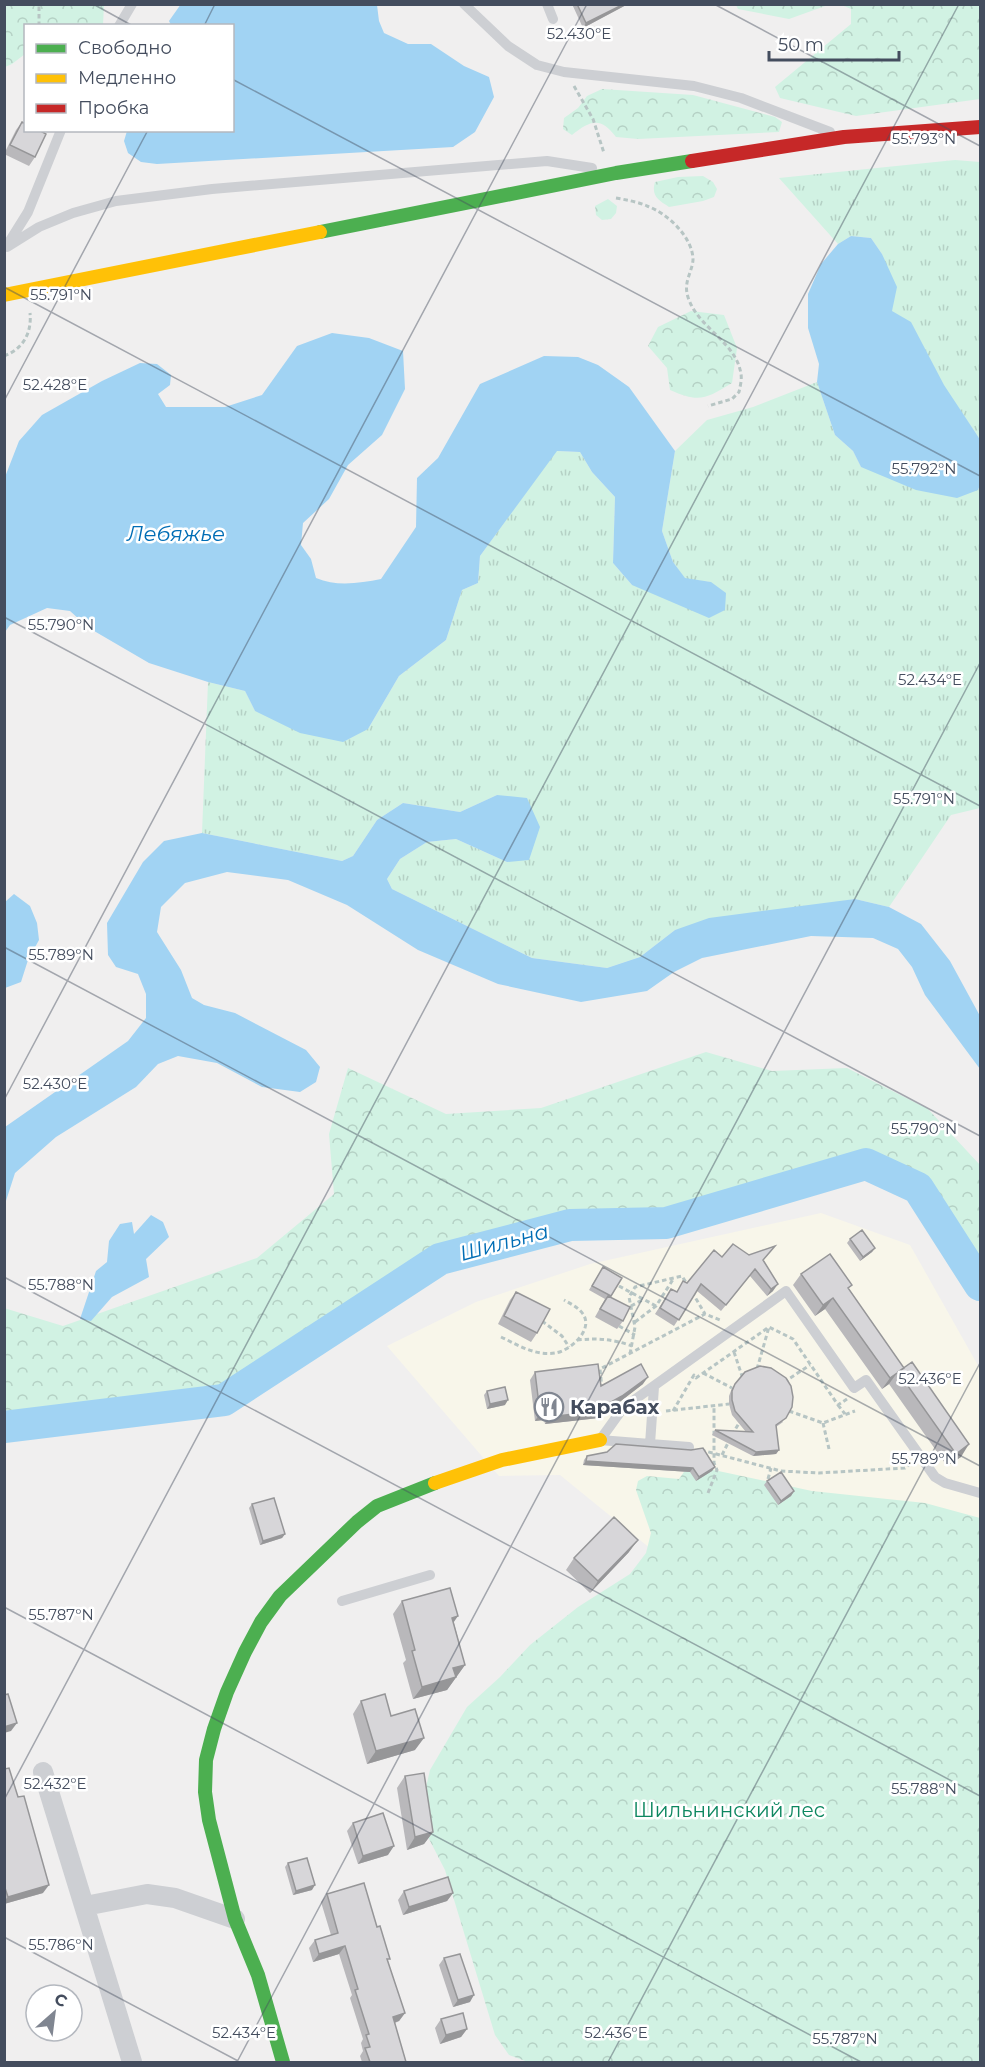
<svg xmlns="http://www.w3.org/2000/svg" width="985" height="2067" viewBox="0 0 985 2067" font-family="Montserrat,sans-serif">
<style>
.commercial{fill:#f8f6ea}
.grass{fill:url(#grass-tufts)}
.forest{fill:url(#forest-crowns)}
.water{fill:#a1d3f3}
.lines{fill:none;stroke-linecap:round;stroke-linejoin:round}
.river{stroke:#a1d3f3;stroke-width:32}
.path{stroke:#b7c5c4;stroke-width:3;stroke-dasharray:4.5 3;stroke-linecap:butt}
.lane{stroke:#cdcfd3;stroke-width:10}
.street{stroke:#cdcfd3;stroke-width:20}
.fast{stroke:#4caf50;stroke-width:14}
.slow{stroke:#ffc107;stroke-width:14}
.jam{stroke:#c62828;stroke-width:14}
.wall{fill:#b9b8bb}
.shaded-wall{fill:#969698}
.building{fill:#d7d6d9;stroke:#969698;stroke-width:1.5}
.ticks{fill:none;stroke:#444d5e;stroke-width:1.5;stroke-opacity:0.45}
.labels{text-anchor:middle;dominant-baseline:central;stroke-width:5;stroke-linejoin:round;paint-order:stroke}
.poi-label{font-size:20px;font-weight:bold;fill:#444d5e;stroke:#fff;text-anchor:start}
.park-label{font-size:20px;fill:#0d8760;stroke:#fff}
.water-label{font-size:21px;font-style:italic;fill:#006db5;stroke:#fff}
.ticks-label{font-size:15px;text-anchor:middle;fill:#444d5e;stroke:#fff;stroke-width:5;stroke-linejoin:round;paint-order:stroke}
</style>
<defs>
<pattern id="grass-tufts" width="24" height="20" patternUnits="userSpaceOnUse" patternTransform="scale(1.5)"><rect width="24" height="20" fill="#d1f2e3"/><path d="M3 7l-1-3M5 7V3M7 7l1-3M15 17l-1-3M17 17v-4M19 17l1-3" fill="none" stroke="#b5d1c5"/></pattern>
<pattern id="forest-crowns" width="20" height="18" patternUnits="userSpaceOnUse" patternTransform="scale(1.5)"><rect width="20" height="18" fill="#d1f2e3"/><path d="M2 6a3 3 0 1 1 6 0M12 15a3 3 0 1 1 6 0" fill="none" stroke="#b5d1c5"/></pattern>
</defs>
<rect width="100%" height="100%" fill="#f0efef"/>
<path class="commercial" d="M821,1213L910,1245L980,1369V1537L683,1575L560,1475L499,1476L387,1346L476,1302L590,1264Z"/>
<path class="grass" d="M955,160L980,162V444L979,438L892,311L882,254L871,238L851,236L838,244L779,178Z
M817,382L835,435L853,451L861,467L978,490L980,485V808L951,815L889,907L855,899L675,930L640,957L607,968L532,958L392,889L387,879L400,859L427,842L456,839L507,862L497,795L460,812L403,803L377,820L353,856L342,861L202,833L208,682L245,691L255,711L368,729L399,676L446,640L462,590L478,583L480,556L556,451L580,452L592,472L615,497L613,563L632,585L711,582L685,579L673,562L662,531L675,451L707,420L753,407Z"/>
<path class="forest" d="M5,4L104,5L103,25L26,26L25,54L12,64L5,67Z
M736,5H828L789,19L738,9Z
M842,5H980V99L856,116L780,98L775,87L851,24V9Z
M602,89L693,95L775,117L782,122L779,132L638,139L616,137C600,116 590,121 572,135L563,129L564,118L578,108L587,96Z
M703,176L713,182L717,189L714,197L703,201L669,207C658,200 651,196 655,182L678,177Z
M608,199L617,206L616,213L611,219L602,220L596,215L595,206Z
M691,311L724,315L737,348L732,383C706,399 699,403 670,390L667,368L648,346L658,327Z
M706,1052L772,1071L847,1068L928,1109L980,1165V1285L918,1188L866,1164L666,1223L570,1225L441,1259L224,1400L5,1427L4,1308L63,1326L257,1258L334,1194L329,1134L348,1068L446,1114L541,1108Z
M695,1466L812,1491L925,1503L980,1518V2062H528L509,2055L495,2035L445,1870L427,1835L424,1796L430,1770L467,1707L500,1677L530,1645L578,1607L630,1574L646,1553L651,1533L636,1490L638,1481L647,1476L679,1479L686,1469Z"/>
<path class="water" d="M181,4L377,5L379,21L384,33L408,44H431L464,66L489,77L494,97L475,132L453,147L157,164L141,162L128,153L124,141L127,131L232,130V26L171,25L169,21Z
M851,236L871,238L882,254L897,287L892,311L911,322L944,385L979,438L980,485L978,490L957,498L916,490L861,467L853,451L835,435L817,382L819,364L808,328V294L821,264L838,244Z
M332,333L369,338L403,351L405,389L382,435L348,465L329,499L303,523L301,545L311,559L316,578C337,587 360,583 381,579L416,527L417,478L438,458L480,384L544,356L578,357L598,365L629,387L675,451L662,531L673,562L685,578L711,582L726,593L725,610L709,618L632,585L613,563L615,497L592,472L580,452L557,451L480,556L478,583L462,590L446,640L399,676L368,729L343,742L300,733L255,711L245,691L208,682L149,663L89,628L70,611L47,608L10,625L5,632V477L19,441L42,415L102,381L140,363L157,364L171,375L170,385L158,394L166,407H225L262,395L297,346Z
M497,795L527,798L540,827L529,860L507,862L456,839L427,842L400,859L387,879L392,889L532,958L607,968L640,957L675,930L709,918L855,899L889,907L921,924L950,961L980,1016V1069L925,995L912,967L898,949L873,938L811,936L702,958L674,972L647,991L581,1002L498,984L418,950L347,905L288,880L227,872L185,883L161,907L157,932L181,970L192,998L204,1005L235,1013L306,1050L320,1067L316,1082L300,1092L262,1087L217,1063L178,1056L158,1064L136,1087L56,1137L15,1173L5,1204V1127L128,1041L146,1018V994L138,974L116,967L108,955L107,923L143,862L164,841L202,833L342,861L353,856L377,820L403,803L460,812Z
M14,894L30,906L37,923L39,940L28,960L21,982L5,988V902Z
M151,1215L163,1222L169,1237L146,1259L149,1277L112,1297L91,1321L80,1319L96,1271L107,1262L109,1241L120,1224L132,1222L134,1234Z"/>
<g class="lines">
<path class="river" d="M4,1427L224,1400L440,1259L570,1225L666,1223L866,1164L918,1188L980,1285"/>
<path class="path" d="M39,26V4
M574,86L593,119L604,153
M616,198C627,200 638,202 647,206C667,213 693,237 693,260C692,273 682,283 689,300C700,329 736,342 741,374C742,380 740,387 739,392L732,399L708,406
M4,356C23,349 32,333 30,313
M619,1286L656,1306
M692,1292L705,1314
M631,1306L644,1299
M542,1321L562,1336L569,1347
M635,1322L656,1306L674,1278
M619,1326L635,1335
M501,1337C518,1345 535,1356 555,1353C570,1351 594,1330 583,1314C578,1307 571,1304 564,1300
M577,1340C598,1338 613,1339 632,1346
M734,1352L742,1376
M630,1354L635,1327L629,1297L635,1287L682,1276L687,1284
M757,1369L769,1327
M703,1373L732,1388
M784,1382L810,1365
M602,1389L600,1369L705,1314L720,1320
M838,1405L845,1414
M666,1411L729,1404
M673,1411L694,1375L696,1378L769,1327L793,1339L838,1405L847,1399
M789,1411L823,1423L855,1411
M823,1423L829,1449
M732,1435L739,1423
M701,1450L781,1471L819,1473L905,1468L909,1465
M722,1455L729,1441
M768,1479L771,1468
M708,1493L717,1470L714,1463V1406"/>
<path class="lane" d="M464,4L508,46L537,65L564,72L694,86L741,98L830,132
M547,4L553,19
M119,26L132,4
M8,244L28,212L61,130
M7,247L39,227L73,213L116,201L212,189L547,161L592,168
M600,1440L623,1408L786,1291L854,1388L866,1380L935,1477L945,1483L980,1493
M600,1440L650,1444L654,1387
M650,1444L689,1447
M342,1601L430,1575"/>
<path class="street" d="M43,1772L132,2062
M85,1906L147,1894L175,1898L235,1919"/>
<path class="fast" d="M320,232L616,173L692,161
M283,2062L258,1975L235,1919L209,1820L205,1792L206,1760L214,1729L227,1692L245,1652L261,1622L280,1596L357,1522L377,1506L435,1483"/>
<path class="slow" d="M4,295L320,232
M435,1483L502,1460L600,1440"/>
<path class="jam" d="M692,161L844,137L980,127"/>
</g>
<path class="wall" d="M572,4H628L583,28Z
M22,122L35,157L29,166L4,154L16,130Z
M850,1239L875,1248L872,1252L860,1261L847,1243Z
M775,1246L763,1260L773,1291L767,1296L750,1276L721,1311L697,1291L674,1326L655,1314L671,1289L676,1292L722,1257L749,1255Z
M603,1267L622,1278L611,1297L623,1321L617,1329L595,1317L605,1299L589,1290Z
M801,1274L849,1289L961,1457L947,1466L889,1384L882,1389L825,1309L815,1316L793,1285Z
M516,1292L537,1333L531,1342L498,1324L510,1300Z
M535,1372L601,1386L643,1384L617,1404L603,1411L599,1418L545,1424L544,1420L535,1421L530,1380Z
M745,1372L783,1422L776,1427L779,1450L776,1454L753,1456L712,1435L715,1430L746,1432L732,1415L729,1404V1396L732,1388Z
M487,1391L505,1405L487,1409L484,1395Z
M587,1456L715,1467L712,1471L696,1481L690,1472L583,1465L584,1460Z
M767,1481L794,1491L791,1496L778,1505L764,1485Z
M252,1504L285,1534L282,1538L260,1545L249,1508Z
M629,1552L590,1593L566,1570L574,1558Z
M402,1601L454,1623L465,1665L447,1690L413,1699L403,1663L406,1660L393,1614Z
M361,1701L391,1716L415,1750L367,1764L353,1714Z
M4,1769L18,1797L43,1893L4,1904Z
M405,1776L433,1832L424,1844L407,1850L397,1788Z
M353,1823L388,1855L358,1864L347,1831Z
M288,1863L312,1890L293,1895L285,1867Z
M404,1891L453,1893L447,1901L403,1915L398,1900Z
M327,1894L388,1961L405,2013L399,2021L395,2023L406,2062H362L360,2056L363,2051L361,2043L363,2039L350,1998L352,1995L339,1954L313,1962L309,1948L315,1940L331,1935L321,1902Z
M444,1958L470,2002L453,2007L439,1965Z
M441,2019L467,2029L461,2037L440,2044L435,2028Z"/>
<path class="shaded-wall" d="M624,4H628L583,28L586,23Z
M875,1248L872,1252L860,1261L863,1257Z
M778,1284L773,1291L767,1296L771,1289Z
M833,1298L825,1309L815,1316L823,1305Z
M897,1373L889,1384L882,1389L890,1378Z
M648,1377L643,1384L617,1404L603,1411L599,1418L545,1424L550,1417L604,1406Z
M508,1400L505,1405L487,1409L490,1404Z
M550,1412L544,1420L535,1421L540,1413Z
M969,1444L961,1457L947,1466L956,1454Z
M779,1450L776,1454L753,1456L756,1452Z
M586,1461L693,1468L690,1472L583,1465Z
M715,1467L712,1471L696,1481L699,1477Z
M794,1491L791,1496L778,1505L781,1501Z
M285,1534L282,1538L260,1545L263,1541Z
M638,1540L629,1552L590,1593L598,1581Z
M458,1616L449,1629L452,1618Z
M465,1665L447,1690L413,1699L422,1687L453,1668Z
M17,1723L11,1731L4,1733V1727Z
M424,1738L415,1750L367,1764L376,1751Z
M433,1832L424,1844L407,1850L415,1837Z
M394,1846L388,1855L358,1864L363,1856Z
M49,1885L43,1893L4,1904V1901L8,1897Z
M315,1885L312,1890L293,1895L296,1891Z
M453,1893L447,1901L403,1915L409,1907Z
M345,1946L339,1954L313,1962L319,1954Z
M474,1995L470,2002L453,2007L458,2000Z
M405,2013L399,2021L387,2025L393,2017Z
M467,2029L461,2037L440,2044L446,2035Z"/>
<path class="building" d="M577,4H624L586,23Z
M22,122L26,124V130H39L46,134L35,157L10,145Z
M862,1230L875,1248L863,1257L850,1239Z
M733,1244L749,1255L775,1246L763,1260L778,1284L771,1289L755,1269L726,1305L701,1284L679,1320L660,1308L671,1289L677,1292L683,1281L687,1283L714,1250L722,1257Z
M830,1254L852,1285L848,1288L904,1368L890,1378L833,1298L823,1305L801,1274Z
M603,1267L622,1278L611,1296L592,1286Z
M516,1292L550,1309L537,1333L504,1316Z
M608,1296L630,1307L623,1321L600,1309Z
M912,1362L969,1444L956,1454L898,1372Z
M598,1364L601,1386L641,1364L648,1377L622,1396L604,1406V1410L550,1417V1412L540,1413L535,1372Z
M760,1366L771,1368L786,1378L791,1386L793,1397L792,1407L786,1418L776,1425L779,1450L756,1452L715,1430L753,1432L735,1411L732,1400V1391L735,1384L745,1372Z
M505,1387L508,1400L490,1404L487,1391Z
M616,1444L691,1450L703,1448L715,1467L699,1477L693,1468L586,1461L587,1456L607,1452Z
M781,1472L794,1491L781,1501L767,1481Z
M274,1498L285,1534L263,1541L252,1504Z
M614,1517L638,1540L598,1581L574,1558Z
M450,1588L458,1616L452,1618L465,1665L453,1668L456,1677L422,1687L412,1651L415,1650L402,1601Z
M8,1694L17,1723L4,1727V1695Z
M385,1694L391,1716L415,1709L424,1738L376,1751L361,1701Z
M9,1768L18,1797L24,1796L49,1885L8,1897L4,1885V1769Z
M424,1773L433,1832L415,1837L405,1776Z
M383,1813L394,1846L363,1856L353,1823Z
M307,1858L315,1885L296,1891L288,1863Z
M448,1877L453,1893L409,1907L404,1891Z
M364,1883L377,1927L380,1926L390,1959H387L405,2013L393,2017L406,2062H370L365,2048L370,2047L366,2035L369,2034L355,1990L358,1989L345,1946L319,1954L315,1940L338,1933L327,1894Z
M460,1954L474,1995L458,2000L444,1958Z
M463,2013L467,2029L446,2035L441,2019Z"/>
<path class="ticks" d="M93,4L133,26M714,4L980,146M204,26L215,4M232,79L980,476M4,287L980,806M4,401L148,130M4,617L980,1136M4,947L980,1466M4,1100L587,4M4,1277L980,1796M4,1607L861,2062M4,1800L959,4M4,1937L240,2062M237,2062L980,663M608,2062L980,1363"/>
<defs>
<g id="restaurant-ring" transform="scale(1.5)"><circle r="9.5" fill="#fff" stroke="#808691" stroke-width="1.5"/><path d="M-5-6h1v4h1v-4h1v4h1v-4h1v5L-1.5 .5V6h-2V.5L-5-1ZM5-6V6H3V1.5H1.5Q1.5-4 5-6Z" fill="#808691"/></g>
</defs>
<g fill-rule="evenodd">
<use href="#restaurant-ring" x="549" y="1407"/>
</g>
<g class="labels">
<g class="poi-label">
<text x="570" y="1407">Карабах</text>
</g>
<g class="park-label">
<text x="729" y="1810">Шильнинский лес</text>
</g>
<g class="water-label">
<text x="176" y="533">Лебяжье</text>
<text transform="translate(504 1242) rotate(-15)">Шильна</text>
</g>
</g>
<g class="ticks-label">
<text x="579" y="39">52.430°E</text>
<text x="924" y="144">55.793°N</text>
<text x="61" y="300">55.791°N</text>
<text x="55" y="390">52.428°E</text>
<text x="924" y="474">55.792°N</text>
<text x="61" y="630">55.790°N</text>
<text x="930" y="685">52.434°E</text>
<text x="924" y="804">55.791°N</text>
<text x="61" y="960">55.789°N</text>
<text x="55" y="1089">52.430°E</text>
<text x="924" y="1134">55.790°N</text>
<text x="61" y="1290">55.788°N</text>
<text x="930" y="1384">52.436°E</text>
<text x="924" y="1464">55.789°N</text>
<text x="61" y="1620">55.787°N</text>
<text x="55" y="1789">52.432°E</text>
<text x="924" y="1794">55.788°N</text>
<text x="61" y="1950">55.786°N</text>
<text x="244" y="2038">52.434°E</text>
<text x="616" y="2038">52.436°E</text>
<text x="845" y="2044">55.787°N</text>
</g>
<rect width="985" height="2067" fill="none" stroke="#444d5e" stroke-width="12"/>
<rect x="24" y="24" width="210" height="108" fill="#ffffff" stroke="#b4b8bf" stroke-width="1.5"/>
<rect x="36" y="44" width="30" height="9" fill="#4caf50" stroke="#b4b8bf" stroke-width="1.5"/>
<text x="78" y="54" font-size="18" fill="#444d5e">Свободно</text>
<rect x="36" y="74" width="30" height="9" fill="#ffc107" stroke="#b4b8bf" stroke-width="1.5"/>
<text x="78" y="84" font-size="18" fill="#444d5e">Медленно</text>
<rect x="36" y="104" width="30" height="9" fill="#c62828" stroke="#b4b8bf" stroke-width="1.5"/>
<text x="78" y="114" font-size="18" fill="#444d5e">Пробка</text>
<g transform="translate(54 2013) rotate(28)"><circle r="28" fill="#ffffff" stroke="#b4b8bf" stroke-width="1.5"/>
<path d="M0-4.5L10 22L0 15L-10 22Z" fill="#808691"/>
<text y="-9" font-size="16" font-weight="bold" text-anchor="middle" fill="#444d5e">С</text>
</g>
<path d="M769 51v9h130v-9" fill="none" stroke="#444d5e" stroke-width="3"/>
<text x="778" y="51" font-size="18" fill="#444d5e" stroke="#ffffff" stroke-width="4.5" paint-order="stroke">50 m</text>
</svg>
